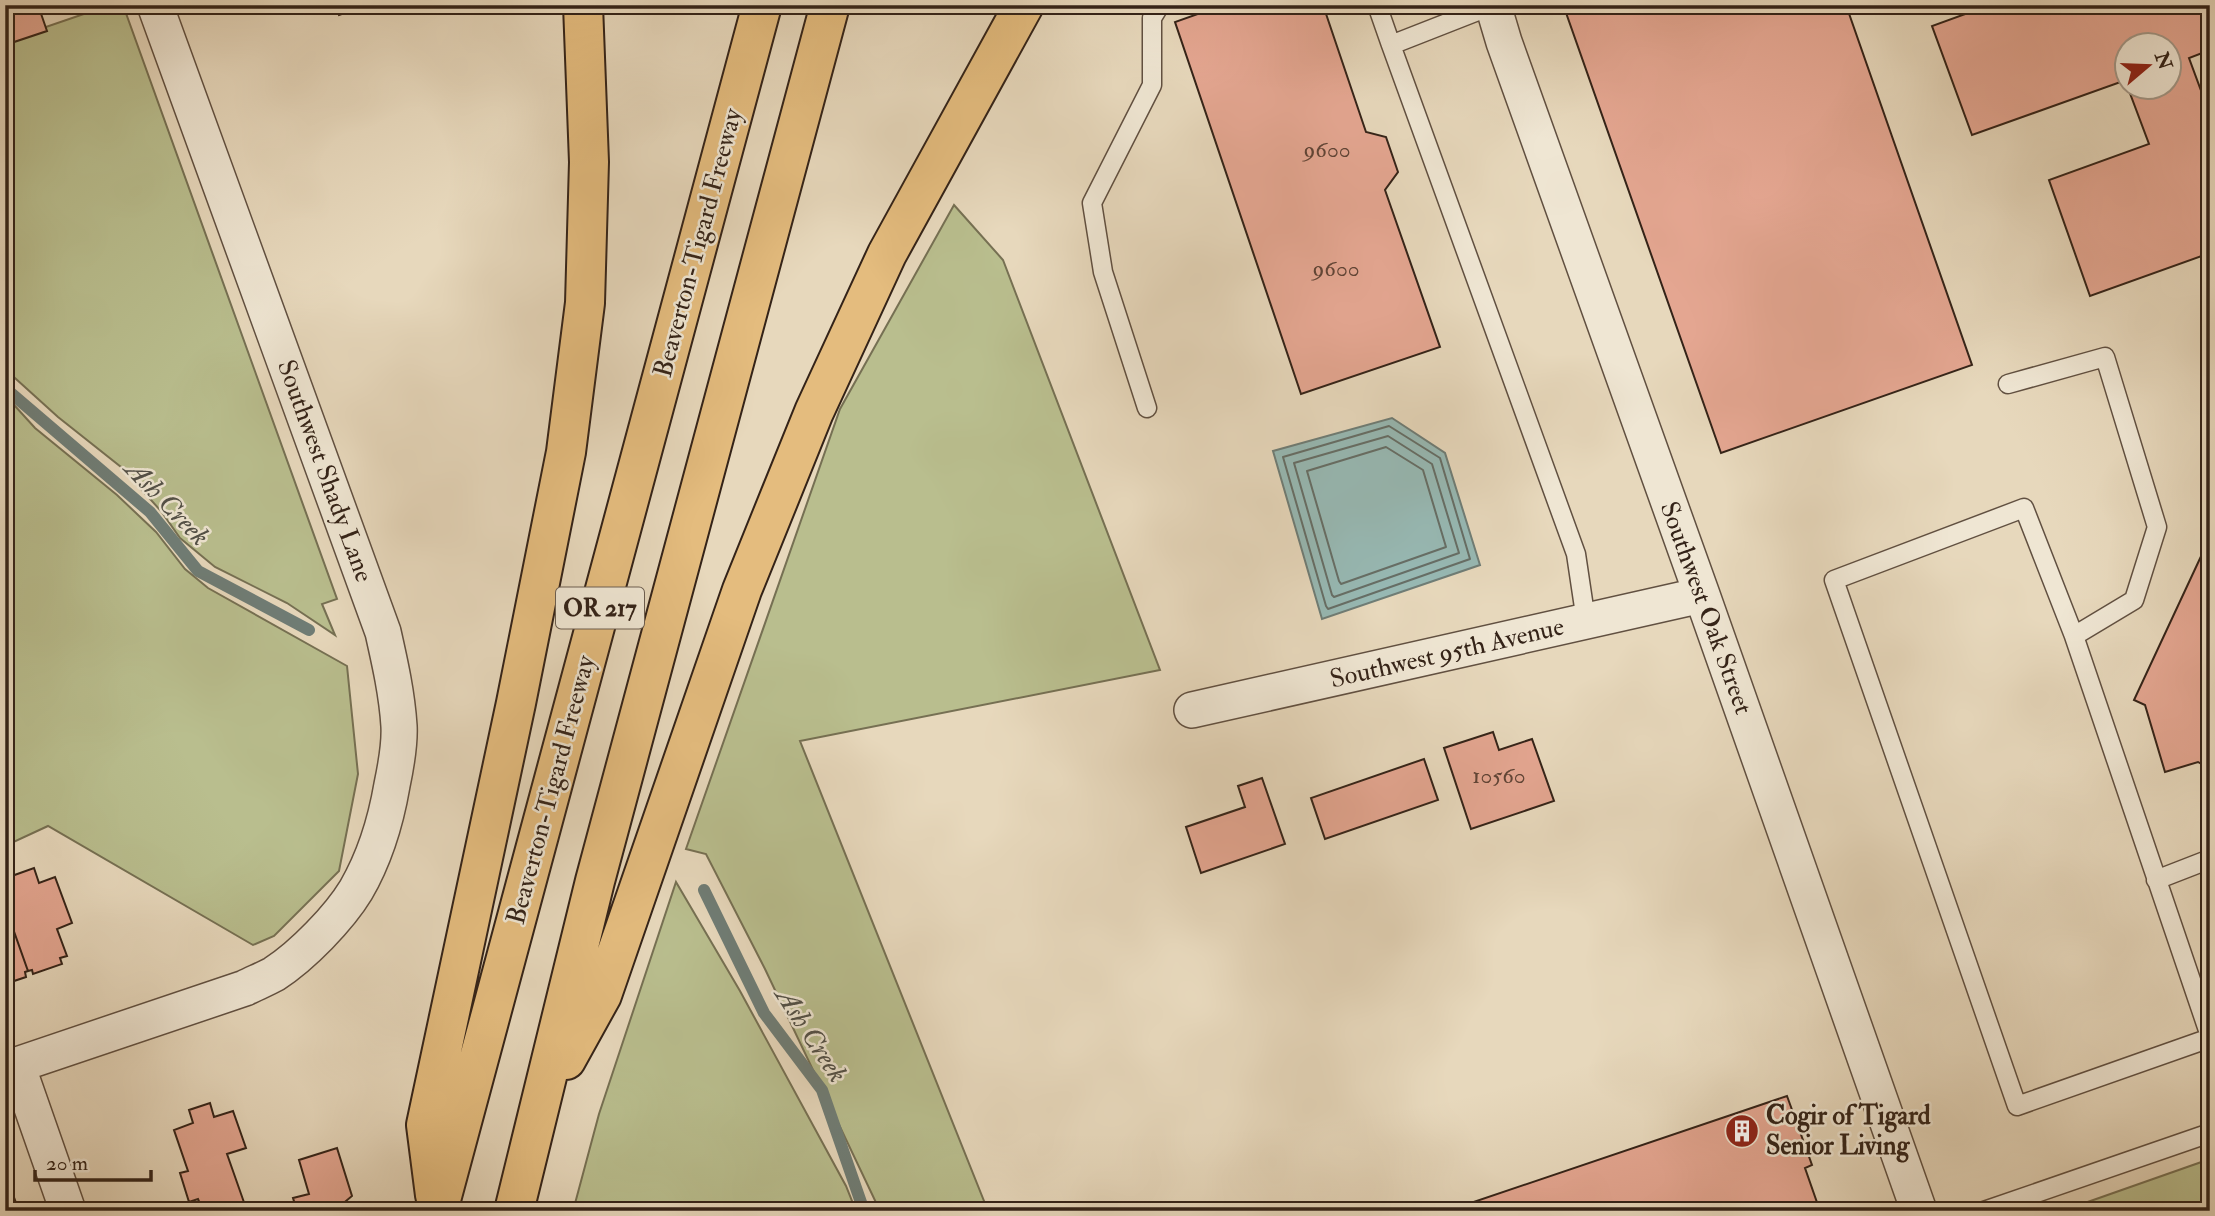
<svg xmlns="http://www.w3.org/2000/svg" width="2215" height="1216" viewBox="0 0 2215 1216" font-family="'IM FELL Double Pica',serif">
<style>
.green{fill:#b9be8e;stroke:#767053;stroke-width:2}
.water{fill:#97b9b4;stroke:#6f7d76;stroke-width:2}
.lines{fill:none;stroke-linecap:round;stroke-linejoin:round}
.shore{stroke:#666e66;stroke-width:2}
.stream{stroke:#6f7d76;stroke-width:12}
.building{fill:#e4a691;stroke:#342318;stroke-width:2}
.lane-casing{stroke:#615041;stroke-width:21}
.street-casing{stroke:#615041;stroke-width:38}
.highway-casing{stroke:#342318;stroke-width:42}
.lane{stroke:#efe6d3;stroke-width:18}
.street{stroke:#efe6d3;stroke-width:35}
.highway{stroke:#e4bc7e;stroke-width:38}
.labels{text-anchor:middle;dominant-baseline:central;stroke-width:5;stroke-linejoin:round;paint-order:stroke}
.number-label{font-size:23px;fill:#604436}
.shield{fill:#efe6d3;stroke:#6c5e50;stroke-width:2}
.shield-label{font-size:24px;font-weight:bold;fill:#342318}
.street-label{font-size:26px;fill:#342318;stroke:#efe6d3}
.poi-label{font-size:26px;font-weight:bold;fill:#342318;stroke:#efe6d3;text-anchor:start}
.water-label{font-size:28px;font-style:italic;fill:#525047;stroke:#efe6d3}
</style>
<rect width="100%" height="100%" fill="#e7d8bc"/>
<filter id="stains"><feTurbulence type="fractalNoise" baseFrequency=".00286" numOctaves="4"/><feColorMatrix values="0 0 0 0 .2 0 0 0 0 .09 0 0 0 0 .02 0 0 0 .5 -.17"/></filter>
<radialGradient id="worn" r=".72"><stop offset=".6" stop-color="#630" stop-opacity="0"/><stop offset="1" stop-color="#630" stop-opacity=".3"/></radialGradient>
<path class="green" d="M110,5H123L337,599L322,604L335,635L287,603L215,567L180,538L161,511L121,467L58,417L5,369V41Z
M954,205L1003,260L1160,670L800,741L988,1211H880L765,969L706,854L686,849L840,409Z
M5,395L35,428L117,495L156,532L185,569L208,588L347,666L358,774L339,871L274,936L253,945L48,826L5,846Z
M676,882L740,991L846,1186L856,1211H573L599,1114Z
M2210,1159V1211H2062Z"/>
<path class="water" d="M1392,418L1445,453L1480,565L1322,619L1273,451Z"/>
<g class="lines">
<path class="shore" d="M1389,426L1440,458L1470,559L1328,609L1326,606L1283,457Z
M1388,436L1432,464L1459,553L1334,597L1332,595L1294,463Z
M1386,447L1423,470L1446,547L1341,584L1339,581L1307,471Z"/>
<path class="stream" d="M5,388L150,512L198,571L309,630
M704,890L764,1013L822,1090L864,1211"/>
</g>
<path class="building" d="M5,5H38L47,31L5,45Z
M335,5H368L339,15Z
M1223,5H1323L1366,132L1386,137L1398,172L1385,190L1440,347L1301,394L1175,22Z
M1569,5H1846L1972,365L1721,453L1564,7Z
M1990,5H2210V50L2189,58L2210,115V253L2090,296L2049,180L2149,144L2128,88H2170V46H2128V85L2126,80L1972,135L1932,26Z
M2210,253V282L2201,256Z
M2210,537V769L2198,762L2165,772L2145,705L2134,700Z
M1493,732L1499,750L1532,739L1554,801L1471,829L1444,748Z
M1424,759L1438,800L1325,839L1311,798Z
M1262,778L1285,844L1201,873L1186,827L1245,807L1238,786Z
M34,868L39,883L55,877L72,923L57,929L67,956L60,958L62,964L33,974L32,970L28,971L5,906V887L11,885L9,877Z
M5,906L28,971L25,972L26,977L5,984Z
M1787,1096L1812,1165L1805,1168L1820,1211H1447Z
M210,1103L214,1117L233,1111L246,1148L227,1154L246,1208L237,1211H203L198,1199L189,1202L180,1173L188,1171L174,1130L193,1123L189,1110Z
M337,1148L352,1196L334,1211H297L293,1198L309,1194L299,1160Z
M5,1192L6,1194L12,1192L19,1211H5Z"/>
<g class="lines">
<g class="lane-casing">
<path id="lane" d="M1377,5L1391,45
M1493,5L1391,45L1576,554L1586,621
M2008,384L2105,357L2157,527L2134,600L2074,636L2210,1036
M1147,408L1103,272L1092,203L1152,85V18L1160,5
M2074,636L2024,508L1834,580L2017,1106L2210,1038
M2156,880L2210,859
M1984,1211L2210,1133"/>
</g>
<g class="street-casing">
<path id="street" d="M1493,5L1504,42L1702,595L1919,1211
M1192,710L1702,595
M17,1065L68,1211
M5,1069L245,988C255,983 265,979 274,974C302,956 339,918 356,890C374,859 386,820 392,785C396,766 400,745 399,726C397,694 390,663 383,632L155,5"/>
</g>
<g class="highway-casing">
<path id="highway" d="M566,1060L602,995L742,590L814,412L887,254L1024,5
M435,1195L426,1125L516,703L566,452L585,303L589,162L583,5
M438,1211L762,5
M514,1211L595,881L830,5"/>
</g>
<use href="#lane" class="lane"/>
<use href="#street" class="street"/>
<use href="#highway" class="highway"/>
</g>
<defs>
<g id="building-disc" transform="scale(1.75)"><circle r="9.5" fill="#8f2418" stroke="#efe6d3"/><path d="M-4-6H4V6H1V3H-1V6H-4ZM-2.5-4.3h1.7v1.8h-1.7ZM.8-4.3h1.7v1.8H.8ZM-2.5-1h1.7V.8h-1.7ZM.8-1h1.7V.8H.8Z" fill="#fff"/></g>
</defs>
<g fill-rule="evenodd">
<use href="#building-disc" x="1742" y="1131"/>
</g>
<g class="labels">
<g class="number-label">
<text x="1327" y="149">9600</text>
<text x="1336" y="268">9600</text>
<text x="1499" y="775">10560</text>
</g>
<rect class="shield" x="556" y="587.5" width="88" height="41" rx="5"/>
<g class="shield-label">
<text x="600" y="608">OR 217</text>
</g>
<g class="street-label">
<text transform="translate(698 243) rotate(-75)">Beaverton-Tigard Freeway</text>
<text transform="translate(325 471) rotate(70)">Southwest Shady Lane</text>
<text transform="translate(1706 608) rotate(70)">Southwest Oak Street</text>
<text transform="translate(1447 653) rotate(-13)">Southwest 95th Avenue</text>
<text transform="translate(551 790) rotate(-75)">Beaverton-Tigard Freeway</text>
</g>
<g class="poi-label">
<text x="1766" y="1116">Cogir of Tigard<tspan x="1766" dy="30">Senior Living</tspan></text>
</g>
<g class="water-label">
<text transform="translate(167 503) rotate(46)">Ash Creek</text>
<text transform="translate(811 1035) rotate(57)">Ash Creek</text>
</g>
</g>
<rect width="2215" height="1216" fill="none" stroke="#e7d8bc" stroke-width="28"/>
<rect x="7" y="7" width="2201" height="1202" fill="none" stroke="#342318" stroke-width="3.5"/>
<rect x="14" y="14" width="2187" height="1188" fill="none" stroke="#342318" stroke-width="2"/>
<g transform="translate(2148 66) rotate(71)"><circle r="33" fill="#efe6d3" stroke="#a49888" stroke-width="2"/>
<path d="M0-5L12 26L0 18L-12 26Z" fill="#8f2418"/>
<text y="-10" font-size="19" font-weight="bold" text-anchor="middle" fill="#342318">N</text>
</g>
<path d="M35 1170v10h116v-10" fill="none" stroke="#342318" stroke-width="3.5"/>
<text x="46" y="1170" font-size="21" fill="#342318" stroke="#efe6d3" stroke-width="5" paint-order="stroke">20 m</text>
<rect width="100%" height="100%" filter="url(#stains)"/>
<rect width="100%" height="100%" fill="url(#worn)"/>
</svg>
